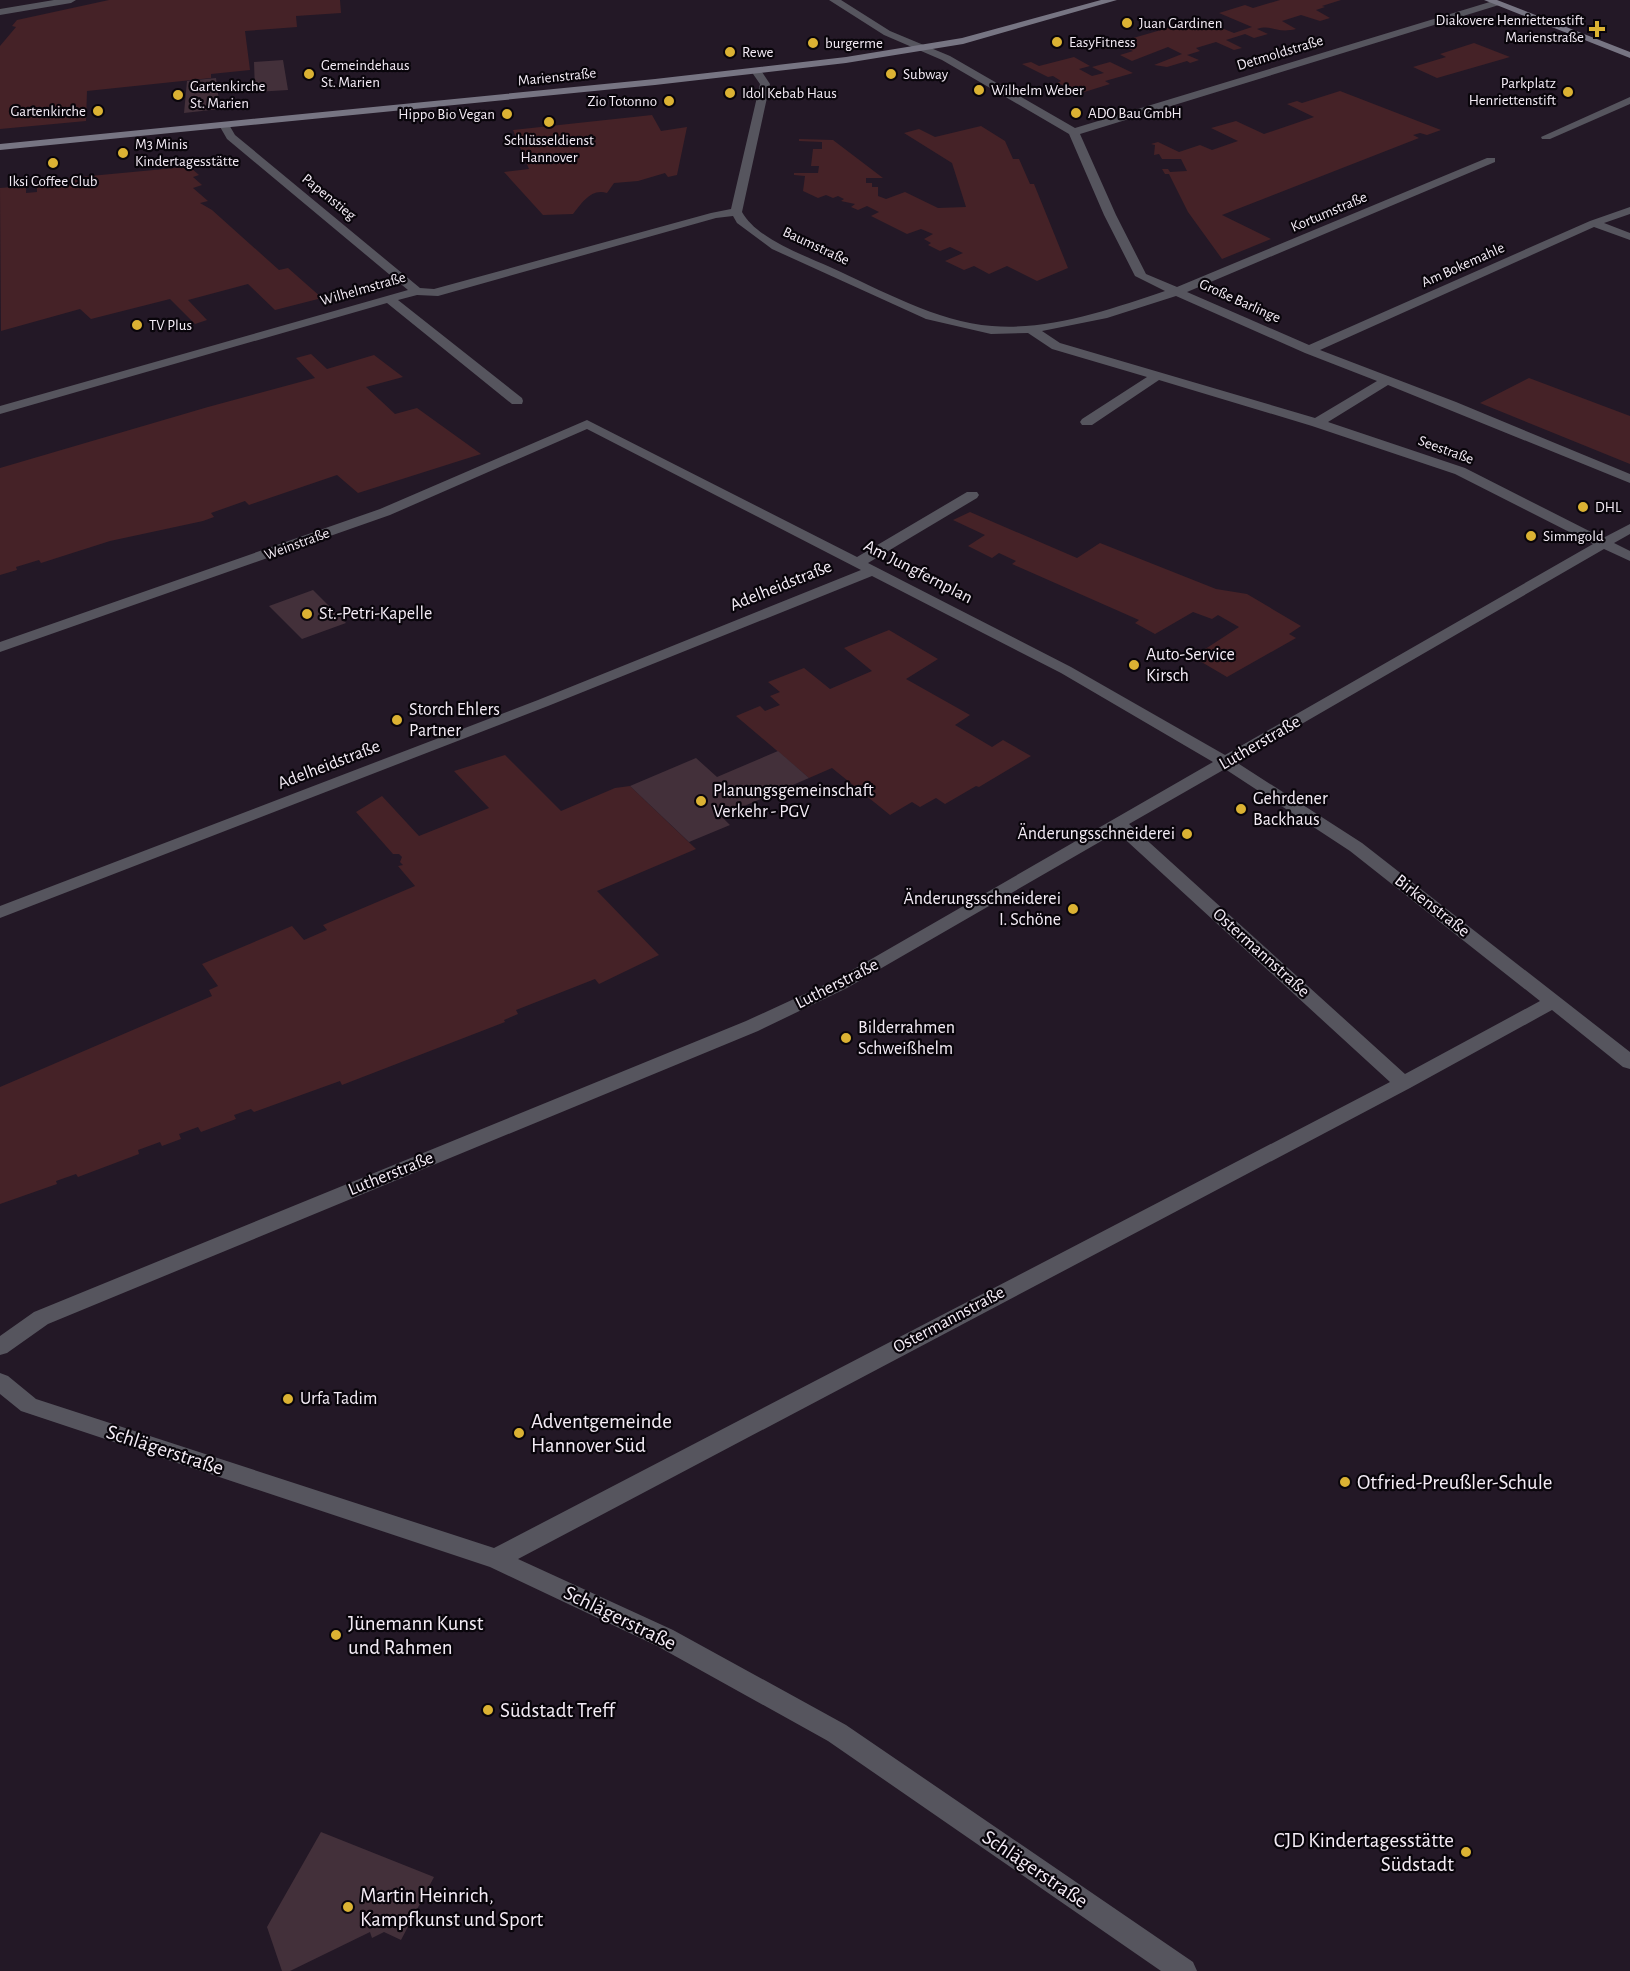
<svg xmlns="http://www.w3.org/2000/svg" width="1630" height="1971" viewBox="0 0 1630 1971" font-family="'Alegreya Sans',sans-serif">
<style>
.green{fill:#452227}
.building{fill:#43303a}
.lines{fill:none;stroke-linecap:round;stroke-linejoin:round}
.street{fill:#56555e;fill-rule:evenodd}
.secondary{fill:#777583;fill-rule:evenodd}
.poi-dot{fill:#dbb233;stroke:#09050b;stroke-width:2}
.labels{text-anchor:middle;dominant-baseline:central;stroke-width:4.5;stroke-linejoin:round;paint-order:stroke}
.far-poi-label{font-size:15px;fill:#f4ecf6;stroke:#09050b;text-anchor:start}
.far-street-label{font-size:15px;fill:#f4ecf6;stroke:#09050b}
.street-label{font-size:18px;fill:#f4ecf6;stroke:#09050b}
.poi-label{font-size:18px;fill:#f4ecf6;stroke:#09050b;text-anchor:start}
.near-poi-label{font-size:21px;fill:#f4ecf6;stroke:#09050b;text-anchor:start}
.near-street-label{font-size:21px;fill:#f4ecf6;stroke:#09050b}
</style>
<rect width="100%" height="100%" fill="#231826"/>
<path class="green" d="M109,0H340L341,13L296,16L297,27L245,31L250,70L211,74V78L87,91L86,121L0,129V46L16,27L12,26L17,20Z
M1280,0H1341L1322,6L1325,7L1316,10L1330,18L1320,21L1301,15L1282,21L1296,29C1276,34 1272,24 1257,29L1268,34L1254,38L1245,34L1226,40L1242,48L1234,50L1216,42L1196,48L1200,51L1187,55L1199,60L1190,63L1187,61L1167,67L1154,65L1182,54L1168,47L1132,61L1120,55L1133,51L1121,45L1106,49L1102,47L1199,19L1234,33L1252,27L1219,13L1245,5L1253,8Z
M1474,43L1510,57L1437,78L1413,67L1446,57L1440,54Z
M1074,57L1090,66L1079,69L1092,76L1104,73L1092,67L1110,62L1133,73L1105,81L1110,84L1078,94L1072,91L1074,90L1057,83L1061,81L1053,76L1048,77L1022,64L1031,62L1039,66Z
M1340,91L1441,130L1427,135L1420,133L1413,135L1419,138L1222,215L1271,239L1222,259L1188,212L1169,174H1165L1162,169H1168L1170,172L1187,171L1181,159H1162L1159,154L1154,155L1155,145L1151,144L1158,142L1179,152L1200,145L1212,150L1238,141L1211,128L1236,121L1264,134L1314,117L1287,104L1297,101L1302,103Z
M652,115L661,131L687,127L677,175L668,177L665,173L638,181L614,183L607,193C591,188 582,203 573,214L543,215L504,172L529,169L513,130Z
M981,126L1005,141L1013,159H1019L1030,184H1034L1068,268L1037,281L1007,266L989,274L974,266L964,270L945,261L963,253L950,247L940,251L928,245L931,243L924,239L933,234L921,229L907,234L871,216L879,212L867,206L858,210L851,207L855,204L841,201L844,199L838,196L833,198L826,195L818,198L803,191L805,176L794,175V173H818L819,166H811L813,149H822V142L799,141V139L833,140L883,178H866V183H872V187H878V196L886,199L905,192L938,208L966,207L952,163L904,133L919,129L935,137Z
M183,161L199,175L193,177L202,185L193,188L208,201L200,203L212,210L279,270L288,268L322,298L275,310L248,284L188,300L207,320L195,324L170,299L91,319L80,309L1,331L0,188L26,186V193L37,192V181L175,168V162Z
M311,354L327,369L374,355L403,377L366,387L395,414L417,408L481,454L358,493L337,475L249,505L245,501L211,513L214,517L203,521L110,541L41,563L39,560L16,567L17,570L0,575V468L208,407L315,378L296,358Z
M1529,378L1630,416V464L1480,403Z
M970,512L1077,558L1100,543L1216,589L1247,594L1301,626L1289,634L1296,638L1227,677L1193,657L1239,627L1218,615L1212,619L1193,612L1155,634L1135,623L1139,620L1012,564L1016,561L999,553L992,558L968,546L985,535L953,520Z
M889,630L938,659L906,679L970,715L955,725L992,747L1003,740L1031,756L979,787L976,786L945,804L936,798L920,807L912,802L890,815L832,768L809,778L736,716L760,706L765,711L780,705L770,696L780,692L768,682L804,668L830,689L872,671L844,648Z
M505,755L561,811L615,788L630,786L696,849L597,891L659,955L599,984L595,979L516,1010L518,1014L504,1020L505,1022L342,1085L340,1081L254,1112L251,1109L234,1115L236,1119L201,1132L198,1127L179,1134L181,1139L162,1146L160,1142L138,1150L139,1154L78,1177L76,1174L56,1181L57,1184L0,1204V1087L212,996L209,990L218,986L202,964L292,926L304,940L327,930L323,925L415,886L398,866L403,865L400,862L402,857L399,854H393L356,812L382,796L419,836L489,808L454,771Z"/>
<path class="building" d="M283,60L288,90L255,92L254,62Z
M216,78L220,109L184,113L187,81Z
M313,590L346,623L302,639L269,606Z
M778,751L809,778L721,816L730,825L689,842L630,786L696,758L717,777Z
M321,1832L434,1877L401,1940L384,1932L372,1938L370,1932L290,1971H282L267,1927Z"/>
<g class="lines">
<path class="street" d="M54,0H76L71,3L0,15V9Z
M829,0H841L890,31L950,56L1075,128L1493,1H1499V5L1080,134L1116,215L1146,274L1177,287L1487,158H1495V162L1187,292L1309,345L1590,221L1630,207V214L1604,223L1630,233V240L1594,227L1320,350L1456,402L1630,474V483L1388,385L1328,422L1465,468L1603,538L1630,524V534L1614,543L1630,551V561L1604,549L1236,762L1362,843L1630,1052V1069L1623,1067L1552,1010L1410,1088L518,1559L673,1630L846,1725L1193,1962L1197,1971H1161L828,1741L657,1646L490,1567L21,1411L0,1394V1373L8,1376L36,1399L494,1548L1390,1082L1117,832L847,988L758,1031L48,1324L7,1353L0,1355V1336L34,1312L746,1021L835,980L1213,762L1061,673L872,576L548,706L0,918V906L538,700L861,570L587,429L390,515L0,652V642L380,509L587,420L857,557L967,492H977L979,495L977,498L868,563L1071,667L1225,755L1593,544L1455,474L1312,426L1159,380L1092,425H1082L1080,422L1082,419L1147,377L1052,349L1028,333L991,334L926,319L772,249L737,223L733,216L716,218L438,296L417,295L398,300L522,398L523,401L522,404H512L387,303L0,414V406L408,290L227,139L219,125L224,122L228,123L235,135L420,288L434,289L711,213L731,209L760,84L751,71L756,68L760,69L770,84L742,212C756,238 803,255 830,267C879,289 937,322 992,326C1050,331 1111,309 1165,291L1135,276L1104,215L1069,134L942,60L884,35ZM1176,296L1305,353L1377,381L1315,418L1060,343L1042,331L1107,318ZM1225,769L1350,851L1540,1001L1405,1074L1129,824Z
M1630,97V104L1550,139H1542L1541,137Z"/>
<path class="secondary" d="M1101,0H1117L963,44L846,63L655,85L0,150V144L655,79L846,57L962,38Z
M1484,0H1497L1630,52V58Z"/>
</g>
<g class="poi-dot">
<circle cx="1127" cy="23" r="6"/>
<path d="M1594 20h6v6h6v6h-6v6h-6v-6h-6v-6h6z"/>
<circle cx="1057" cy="42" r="6"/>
<circle cx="813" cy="43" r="6"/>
<circle cx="730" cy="52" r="6"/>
<circle cx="309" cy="74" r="6"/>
<circle cx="891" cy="74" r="6"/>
<circle cx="979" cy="90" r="6"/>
<circle cx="1568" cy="92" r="6"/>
<circle cx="730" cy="93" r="6"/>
<circle cx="178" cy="95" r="6"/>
<circle cx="669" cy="101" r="6"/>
<circle cx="98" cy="111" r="6"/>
<circle cx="1076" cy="113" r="6"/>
<circle cx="507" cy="114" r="6"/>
<circle cx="549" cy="122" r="6"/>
<circle cx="123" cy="153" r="6"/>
<circle cx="53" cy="163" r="6"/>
<circle cx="137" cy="325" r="6"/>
<circle cx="1583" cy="507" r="6"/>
<circle cx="1531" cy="536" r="6"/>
<circle cx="307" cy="614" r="6"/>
<circle cx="1134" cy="665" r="6"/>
<circle cx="397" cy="720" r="6"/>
<circle cx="701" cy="801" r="6"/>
<circle cx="1241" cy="809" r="6"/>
<circle cx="1187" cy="834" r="6"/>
<circle cx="1073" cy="909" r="6"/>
<circle cx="846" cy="1038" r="6"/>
<circle cx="288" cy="1399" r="6"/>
<circle cx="519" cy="1433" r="6"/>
<circle cx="1345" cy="1482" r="6"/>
<circle cx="336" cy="1635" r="6"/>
<circle cx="488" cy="1710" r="6"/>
<circle cx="1466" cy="1852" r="6"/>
<circle cx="348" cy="1907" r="6"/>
</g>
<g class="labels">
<g class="far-poi-label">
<text x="1584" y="20" text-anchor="end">Diakovere Henriettenstift<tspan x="1584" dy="17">Marienstraße</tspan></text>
<text x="1139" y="23">Juan Gardinen</text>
<text x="1069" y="42">EasyFitness</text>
<text x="825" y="43">burgerme</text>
<text x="742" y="52">Rewe</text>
<text x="321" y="65">Gemeindehaus<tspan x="321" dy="17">St. Marien</tspan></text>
<text x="903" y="74">Subway</text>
<text x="1556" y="83" text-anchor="end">Parkplatz<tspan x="1556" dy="17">Henriettenstift</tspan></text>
<text x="190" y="86">Gartenkirche<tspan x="190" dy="17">St. Marien</tspan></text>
<text x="991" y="90">Wilhelm Weber</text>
<text x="742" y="93">Idol Kebab Haus</text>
<text x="657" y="101" text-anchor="end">Zio Totonno</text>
<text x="86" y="111" text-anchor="end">Gartenkirche</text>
<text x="1088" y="113">ADO Bau GmbH</text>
<text x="495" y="114" text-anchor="end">Hippo Bio Vegan</text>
<text x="549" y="140" text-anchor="middle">Schlüsseldienst<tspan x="549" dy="17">Hannover</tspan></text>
<text x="135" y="144">M3 Minis<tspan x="135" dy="17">Kindertagesstätte</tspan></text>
<text x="53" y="181" text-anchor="middle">Iksi Coffee Club</text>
<text x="149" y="325">TV Plus</text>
<text x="1595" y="507">DHL</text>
<text x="1543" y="536">Simmgold</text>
</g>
<g class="far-street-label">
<text transform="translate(1280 53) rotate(-17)">Detmoldstraße</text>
<text transform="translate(557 77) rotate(-6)">Marienstraße</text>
<text transform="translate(329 197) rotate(39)">Papenstieg</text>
<text transform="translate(1329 212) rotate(-23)">Kortumstraße</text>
<text transform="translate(816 246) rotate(25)">Baumstraße</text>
<text transform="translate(1463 265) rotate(-24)">Am Bokemahle</text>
<text transform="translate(363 289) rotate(-16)">Wilhelmstraße</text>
<text transform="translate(1240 301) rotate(24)">Große Barlinge</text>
<text transform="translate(1446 450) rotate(20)">Seestraße</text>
<text transform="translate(297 544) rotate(-20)">Weinstraße</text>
</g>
<g class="street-label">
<text transform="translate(918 572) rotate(27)">Am Jungfernplan</text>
<text transform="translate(781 586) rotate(-22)">Adelheidstraße</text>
<text transform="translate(1260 743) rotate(-30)">Lutherstraße</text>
<text transform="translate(329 765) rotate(-21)">Adelheidstraße</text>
<text transform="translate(1432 906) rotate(38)">Birkenstraße</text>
<text transform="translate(1261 953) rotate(42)">Ostermannstraße</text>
<text transform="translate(837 984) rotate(-27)">Lutherstraße</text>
<text transform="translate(391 1174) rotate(-22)">Lutherstraße</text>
<text transform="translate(949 1320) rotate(-28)">Ostermannstraße</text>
</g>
<g class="poi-label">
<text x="319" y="614">St.-Petri-Kapelle</text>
<text x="1146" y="655">Auto-Service<tspan x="1146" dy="21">Kirsch</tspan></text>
<text x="409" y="710">Storch Ehlers<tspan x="409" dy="21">Partner</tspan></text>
<text x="713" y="791">Planungsgemeinschaft<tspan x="713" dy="21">Verkehr - PGV</tspan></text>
<text x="1253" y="799">Gehrdener<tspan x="1253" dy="21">Backhaus</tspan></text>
<text x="1175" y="834" text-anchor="end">Änderungsschneiderei</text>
<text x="1061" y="899" text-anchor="end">Änderungsschneiderei<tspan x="1061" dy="21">I. Schöne</tspan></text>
<text x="858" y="1028">Bilderrahmen<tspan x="858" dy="21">Schweißhelm</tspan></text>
<text x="300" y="1399">Urfa Tadim</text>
</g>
<g class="near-poi-label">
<text x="531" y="1421">Adventgemeinde<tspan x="531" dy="24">Hannover Süd</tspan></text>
<text x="1357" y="1482">Otfried-Preußler-Schule</text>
<text x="348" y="1623">Jünemann Kunst<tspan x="348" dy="24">und Rahmen</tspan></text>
<text x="500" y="1710">Südstadt Treff</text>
<text x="1454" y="1840" text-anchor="end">CJD Kindertagesstätte<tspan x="1454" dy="24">Südstadt</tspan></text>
<text x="360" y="1895">Martin Heinrich,<tspan x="360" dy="24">Kampfkunst und Sport</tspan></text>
</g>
<g class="near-street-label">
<text transform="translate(165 1450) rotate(18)">Schlägerstraße</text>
<text transform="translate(620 1618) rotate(26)">Schlägerstraße</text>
<text transform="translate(1035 1869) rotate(34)">Schlägerstraße</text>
</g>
</g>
</svg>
